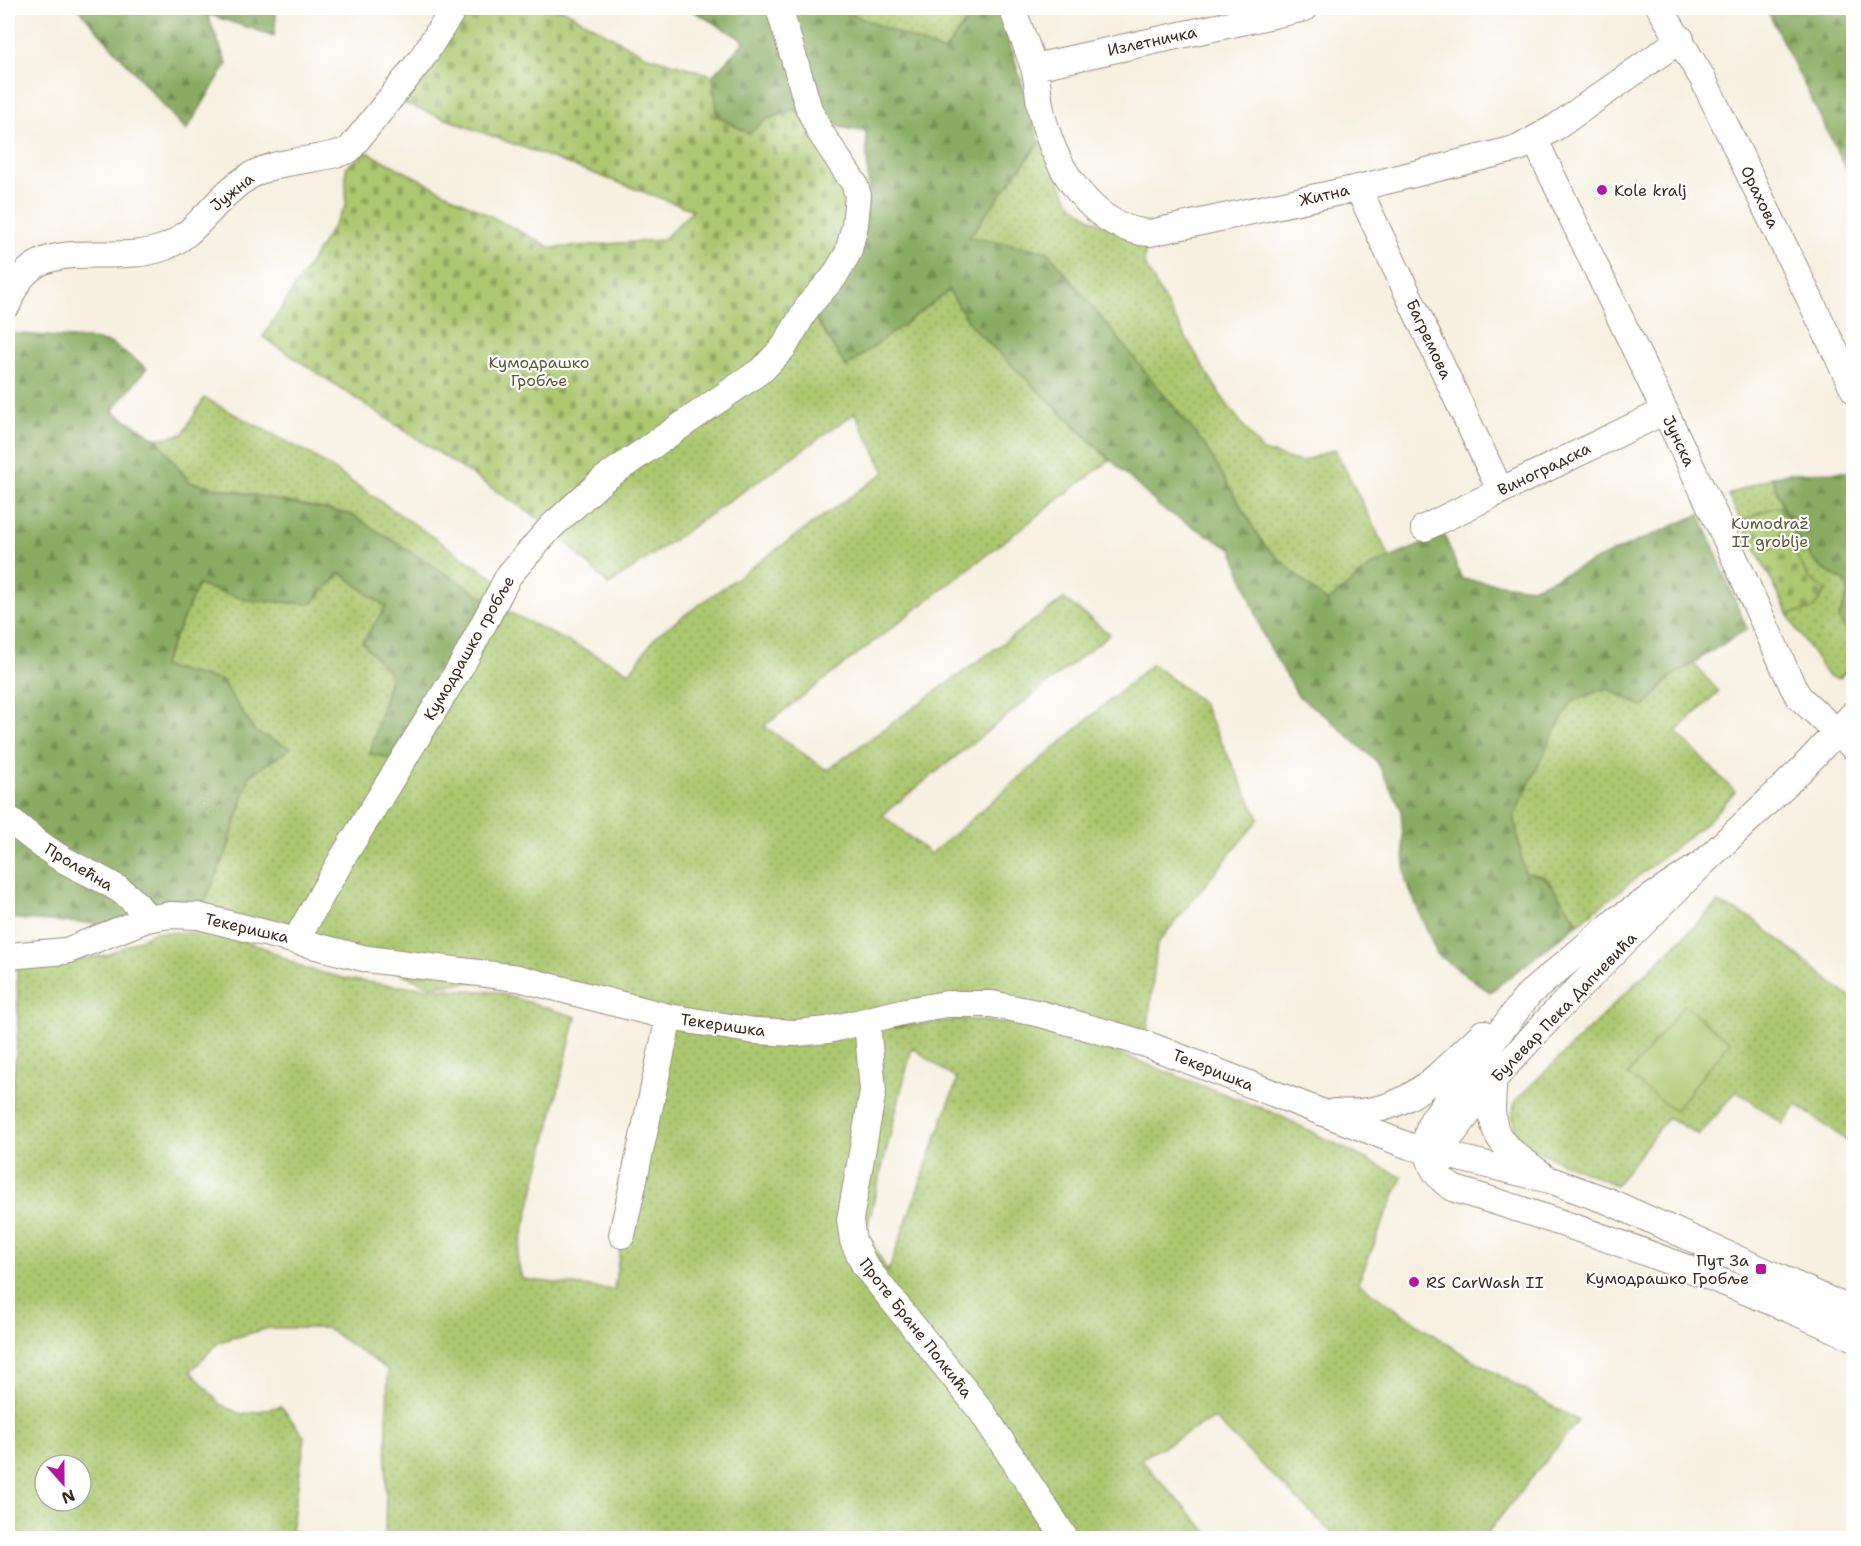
<svg xmlns="http://www.w3.org/2000/svg" width="1861" height="1546" viewBox="0 0 1861 1546" font-family="'Shantell Sans',sans-serif">
<style>
.grass{fill:url(#grass-dots);stroke:#747946;stroke-width:1.5;fill-rule:evenodd}
.forest{fill:url(#forest-firs);stroke:#626b40;stroke-width:1.5}
.cemetery{fill:url(#cemetery-stones);stroke:#747946;stroke-width:1.5}
.pitch{fill:#acc86f;stroke:#747946;stroke-width:1.5}
.lines{fill:none;stroke-linecap:round;stroke-linejoin:round}
.minor-casing{stroke:#988d7e;stroke-width:28}
.minor{stroke:#fff;stroke-width:26}
.poi-dot{fill:#b5179e;stroke:#fff;stroke-width:2}
.labels{text-anchor:middle;dominant-baseline:central;stroke-width:4.5;stroke-linejoin:round;paint-order:stroke}
.street-label{font-size:16px;fill:#3b2a1e;stroke:#fff}
.poi-label{font-size:16px;fill:#3b2a1e;stroke:#fff;text-anchor:start}
.park-label{font-size:16px;fill:#5d5936;stroke:#fff}
</style>
<defs>
<pattern id="grass-dots" width="8" height="8" patternUnits="userSpaceOnUse" patternTransform="scale(1.5)"><rect width="8" height="8" fill="#acc86f"/><path d="M2 2h.1M6 6h.1" fill="none" stroke="#8da35b" stroke-width="1.8" stroke-linecap="round"/></pattern>
<pattern id="forest-firs" width="22" height="20" patternUnits="userSpaceOnUse" patternTransform="scale(1.5)"><rect width="22" height="20" fill="#89ac62"/><path d="M5 1l3.5 6h-7zM16 11l3.5 6h-7z" fill="#718c50"/></pattern>
<pattern id="cemetery-stones" width="16" height="16" patternUnits="userSpaceOnUse" patternTransform="scale(1.5)"><rect width="16" height="16" fill="#acc86f"/><path d="M2 7V4a2 2 0 0 1 4 0v3zM10 15v-3a2 2 0 0 1 4 0v3z" fill="#8da35b"/></pattern>
</defs>
<rect width="100%" height="100%" fill="#fff"/>
<filter id="ink" filterUnits="userSpaceOnUse"><feTurbulence type="fractalNoise" baseFrequency=".0167" numOctaves="2"/><feDisplacementMap in="SourceGraphic" scale="12" xChannelSelector="R" yChannelSelector="G"/><feConvolveMatrix kernelMatrix="1 2 1 2 8 2 1 2 1" color-interpolation-filters="sRGB"/></filter>
<filter id="wash" filterUnits="userSpaceOnUse"><feTurbulence type="fractalNoise" baseFrequency=".008" numOctaves="4" result="noise"/><feDisplacementMap in="SourceGraphic" scale="24" xChannelSelector="R" yChannelSelector="G"/><feGaussianBlur stdDeviation="1.35" result="paint"/><feColorMatrix in="noise" values="0 0 0 0 0 0 0 0 0 0 0 0 0 0 0 0 0 1.4 0 .05"/><feComposite in="paint" operator="in"/></filter>
<g filter="url(#wash)">
<rect width="100%" height="100%" fill="#f5f0df"/>
<path class="grass" d="M845,8H976L944,52L848,13Z
M1040,142L1070,202L1093,220L1146,244L1144,263L1173,316L1221,396L1262,451L1301,462L1335,449L1390,558L1371,566L1328,603L1263,544L1204,444L968,237Z
M949,290L972,327L1110,460L764,726L827,770L1064,599L1110,634L882,815L931,854L1152,664L1201,701L1259,819L1157,944L1146,1044L992,1004L887,1028L964,1019L1055,1029L1276,1114L1402,1177L1358,1283L1456,1350L1578,1421L1483,1538H1337L1214,1418L1140,1459L1213,1538H385L388,1370L326,1328H269L219,1342L191,1371L220,1404L242,1415L281,1406L305,1438L291,1531L316,1538H8V1140L18,1030L17,965L31,967L107,955L155,932L219,933L267,949L303,968L351,980L398,986L496,992L576,1017L517,1259L522,1279L614,1290L622,1235L669,1017L518,978L430,986L367,959L198,916L225,857L250,775L255,732L222,681L162,666L198,585L247,600L341,573L387,608L391,675L370,754L463,663L352,515L189,482L157,439L183,434L204,398L312,455L504,585L494,605L630,672L657,635L885,472L855,413L609,585L551,527L808,306L846,367ZM912,1047L957,1080L888,1272L866,1232ZM45,1465H81V1501H45Z
M1772,477C1781,505 1797,542 1817,564C1824,572 1838,575 1847,584L1848,594L1839,618L1847,634L1853,637V663L1840,678L1828,677L1794,625L1728,495Z
M1693,663L1719,692L1676,732L1735,792L1708,821L1579,923L1545,877L1524,873L1514,816L1550,740L1572,701L1606,688L1644,707L1672,676Z
M1718,903L1753,919L1853,1000V1145L1797,1105L1783,1124L1737,1091L1699,1135L1668,1117L1616,1185C1590,1173 1548,1159 1527,1145C1512,1134 1510,1115 1516,1100Z"/>
<path class="forest" d="M78,8H277L274,36L207,14L227,64L186,131Z
M688,8H845L848,13L944,52L976,8H999L1040,142L969,237L1047,251L1204,444L1263,544L1327,602L1371,566L1444,535L1462,579L1532,588L1700,514L1747,629L1672,676L1644,707L1606,688L1572,701L1550,740L1514,816L1524,872L1545,877L1579,923L1490,992L1437,954L1406,881L1401,809L1377,762L1327,717L1298,696L1264,637L1233,550L1161,508L972,327L949,291L846,367L808,306L869,198L866,132L828,125L795,109L764,120L749,134L717,116L713,75L745,41Z
M1766,8H1853V183Z
M8,333L97,340L112,344L147,368L112,411L157,439L189,482L352,515L494,604L402,761L370,754L391,675L362,642L386,607L341,573L311,604L247,600L198,585L162,666L222,681L255,732L291,748L250,775L225,857L198,916L102,924L13,919L8,916Z
M1853,472H1854L1853,637L1847,634L1839,618L1848,594L1847,584C1838,575 1824,572 1817,564C1796,541 1782,506 1772,477L1787,473Z"/>
<path class="cemetery" d="M460,8H561L644,55L713,75L717,116L749,134L764,121L795,109L854,183L855,225L763,369L551,527L263,337L346,206V167L367,152L552,248L663,240L693,210L397,101Z
M1781,506L1794,534L1789,540L1808,577L1826,591L1813,609L1789,614L1742,522L1758,513Z"/>
<path class="pitch" d="M1684,1005L1730,1042L1674,1111L1628,1075Z"/>
</g>
<g filter="url(#ink)">
<g class="lines">
<g class="minor-casing">
<path id="minor" d="M1012,8C1019,28 1028,48 1034,68C1039,85 1038,102 1043,118C1056,169 1093,229 1150,233L1358,188L1519,148L1556,127L1681,39
M1660,8L1703,79L1854,390
M1034,67L1305,8
M1535,140L1724,535L1793,687L1799,697L1854,748
M1358,188L1500,490
M8,304C32,227 108,269 165,247C197,234 216,197 245,179C278,157 315,163 349,150L420,61L454,8
M1424,528L1665,411
M8,818C23,831 39,844 56,855C85,874 132,887 147,919
M1703,863L1618,919L1529,994L1433,1119C1419,1144 1430,1176 1455,1189C1591,1230 1725,1279 1854,1338
M296,940L343,857L463,663L509,575L551,527L604,479L763,369L784,347L808,306L834,277L848,253L855,225L858,195L854,183L820,132L809,109L779,8
M8,956L66,951L147,919L170,915L198,916L367,959L518,978L669,1017L755,1031L796,1033L828,1030L906,1011L946,1004H992L1041,1014L1146,1044L1409,1146L1550,1180L1608,1201L1854,1311
M867,1021L873,1091L850,1220L853,1241L865,1266L982,1412L1065,1538
M1494,1079C1488,1135 1495,1141 1540,1173
M1334,1112C1406,1118 1434,1078 1483,1033
M1428,1151L1451,1136L1500,1072L1556,1011L1703,863L1800,771L1854,713
M622,1235L669,1017"/>
</g>
<use href="#minor" class="minor"/>
</g>
</g>
<g class="poi-dot">
<circle cx="1602" cy="190" r="6"/>
<rect x="1755" y="1263" width="12" height="12" rx="3"/>
<circle cx="1414" cy="1282" r="6"/>
</g>
<g class="labels">
<g class="street-label">
<text transform="translate(1152 41) rotate(-12)">Излетничка</text>
<text transform="translate(232 192) rotate(-39)">Јужна</text>
<text transform="translate(1324 195) rotate(-13)">Житна</text>
<text transform="translate(1760 197) rotate(64)">Орахова</text>
<text transform="translate(1429 339) rotate(65)">Багремова</text>
<text transform="translate(1679 441) rotate(65)">Јунска</text>
<text transform="translate(1544 469) rotate(-26)">Виноградска</text>
<text transform="translate(469 648) rotate(-60)">Кумодрашко гробље</text>
<text transform="translate(79 867) rotate(31)">Пролећна</text>
<text transform="translate(247 928) rotate(13)">Текеришка</text>
<text transform="translate(1564 1007) rotate(-46)">Булевар Пека Дапчевића</text>
<text transform="translate(723 1025) rotate(8)">Текеришка</text>
<text transform="translate(1213 1070) rotate(22)">Текеришка</text>
<text transform="translate(916 1328) rotate(52)">Проте Бране Полкића</text>
</g>
<g class="poi-label">
<text x="1614" y="190">Kole kralj</text>
<text x="1749" y="1260" text-anchor="end">Пут За<tspan x="1749" dy="18">Кумодрашко Гробље</tspan></text>
<text x="1426" y="1282">RS CarWash II</text>
</g>
<g class="park-label">
<text x="539" y="362">Кумодрашко<tspan x="539" dy="18">Гробље</tspan></text>
<text x="1770" y="523">Kumodraž<tspan x="1770" dy="18">II groblje</tspan></text>
</g>
</g>
<rect width="1861" height="1546" fill="none" stroke="#fff" stroke-width="30"/>
<g transform="translate(63 1483) rotate(159)"><circle r="28" fill="#ffffff" stroke="#b1aaa5" stroke-width="1.5"/>
<path d="M0-4.5L10 22L0 15L-10 22Z" fill="#b5179e"/>
<text y="-9" font-size="16" font-weight="bold" text-anchor="middle" fill="#3b2a1e">N</text>
</g>
</svg>
